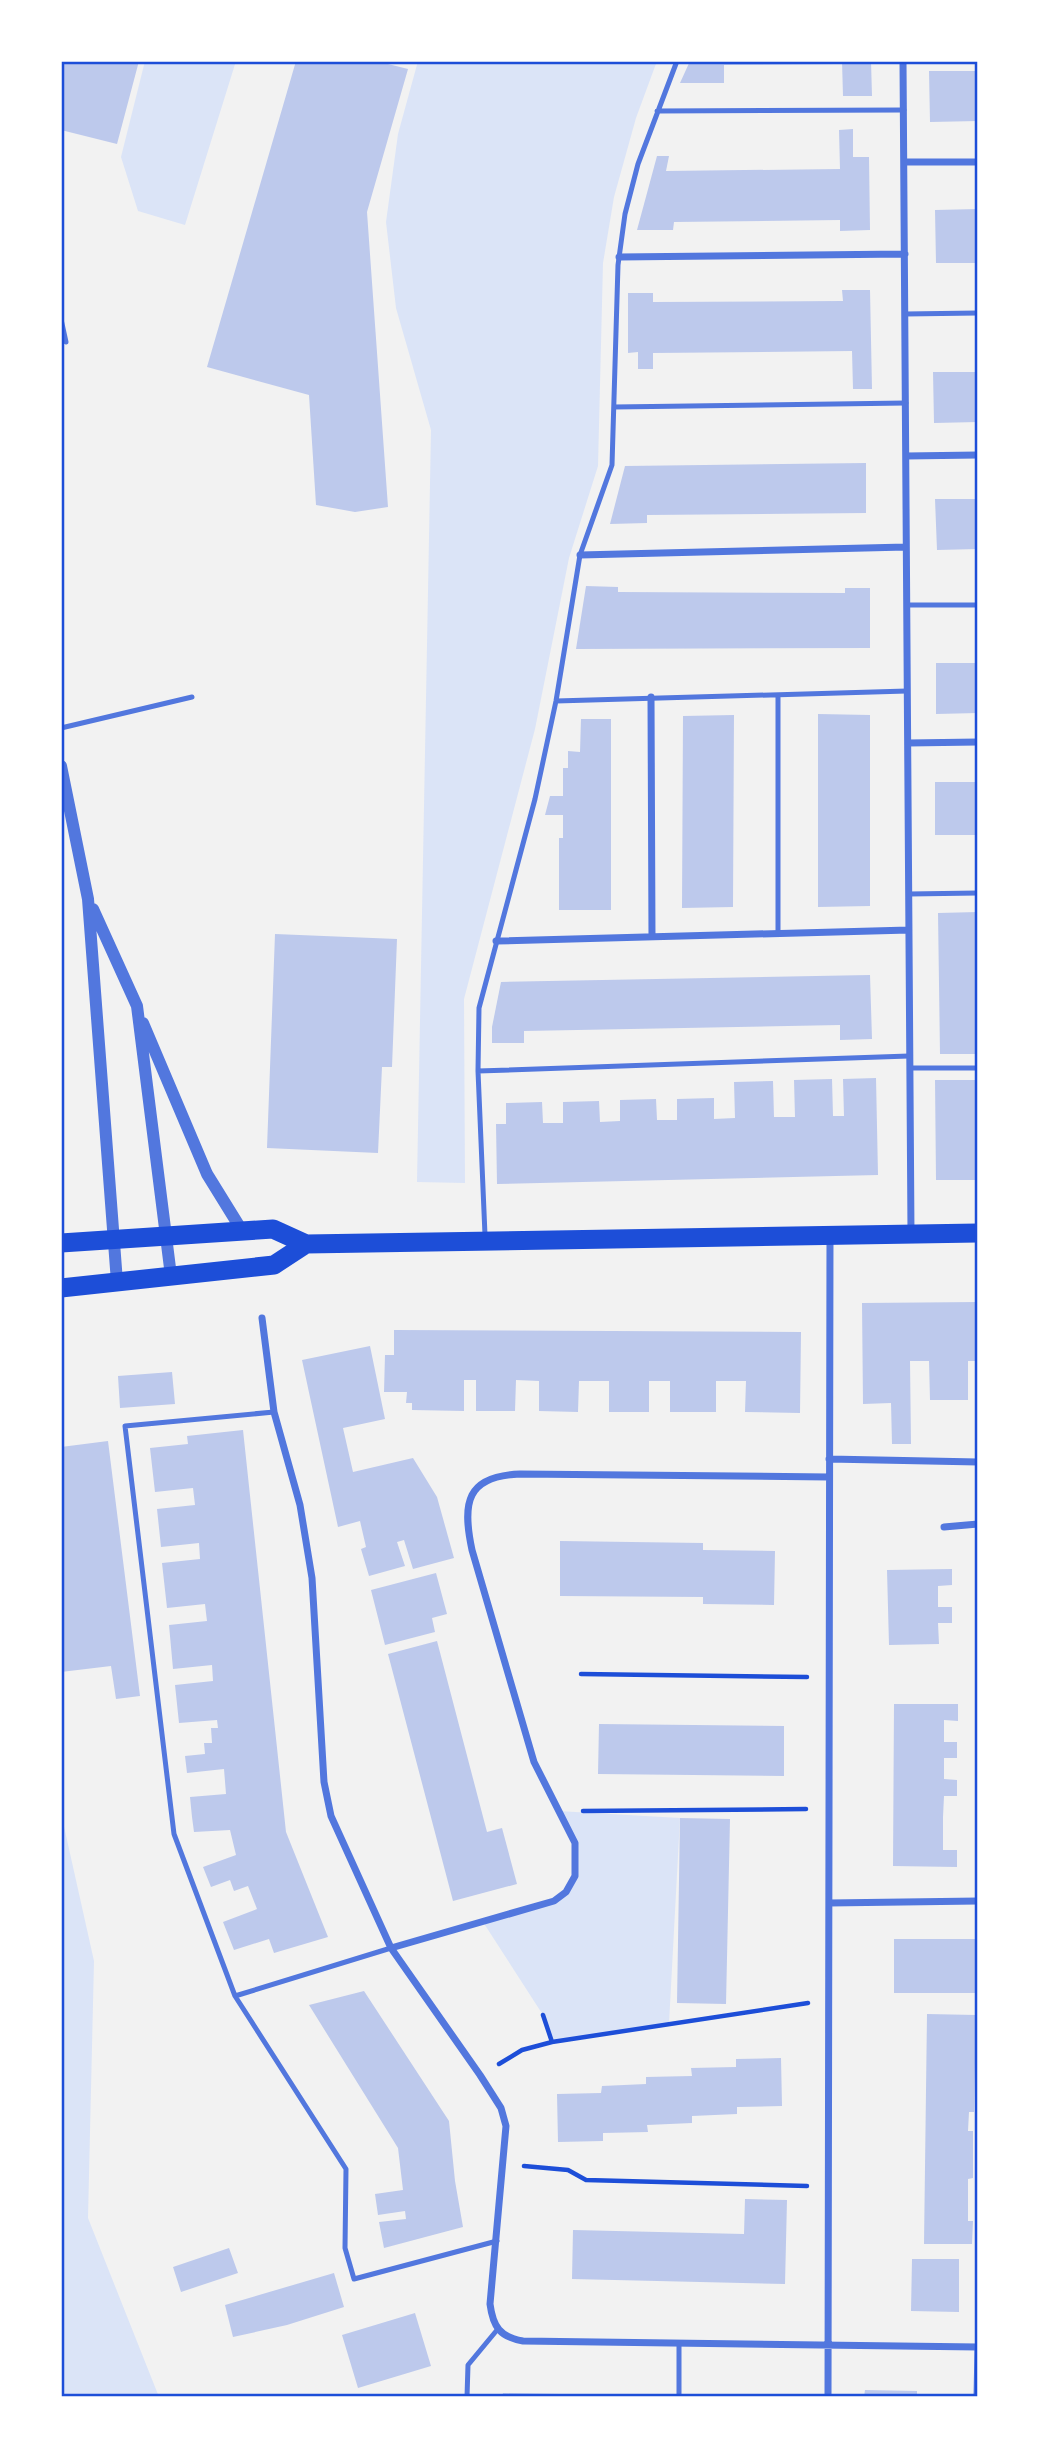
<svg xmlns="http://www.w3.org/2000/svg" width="1039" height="2458" viewBox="0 0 1039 2458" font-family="Figtree,sans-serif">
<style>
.green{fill:#dbe4f7}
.building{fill:#bdc9ec}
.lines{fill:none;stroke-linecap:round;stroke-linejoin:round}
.path{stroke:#1d4ed8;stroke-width:4.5}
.service{stroke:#5277de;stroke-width:5}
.minor{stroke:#5277de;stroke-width:7}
.tertiary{stroke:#5277de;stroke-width:12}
.trunk{stroke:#1d4ed8;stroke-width:19}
.neatline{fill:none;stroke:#1d4ed8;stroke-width:2.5}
</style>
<rect width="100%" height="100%" fill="#f2f2f2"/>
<path class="green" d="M145,61H236L185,225L138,211L121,157Z
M418,61H657L636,118L614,197L603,263L598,466L569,558L535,729L464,999L465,1183L417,1182L431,430L396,308L386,222L398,134Z
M558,1811L680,1818L669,2024L552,2042L543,2015L483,1922C513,1913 579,1904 577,1862C576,1846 564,1826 558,1811Z
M61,1813L94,1961L88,2218L159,2397H61Z"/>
<path class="building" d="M61,61H139L117,144L61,130Z
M296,61H376L408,69L367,212L388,507L355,512L316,505L309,395L207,367Z
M690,61H836V64L724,65V83H680Z
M842,61H871L872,96H843Z
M929,71H978V121L930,122Z
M853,129V157H869L870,230L840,231V220L674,222L673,230H637L657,156H669L666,171L840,169L839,130Z
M978,209V263H936L935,210Z
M842,290H870L872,389H853L852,351L653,353V369H638V352L628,353V293H653V302L843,301Z
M933,372H978V422L934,423Z
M866,463V513L647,515V523L610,524L625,466Z
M935,499H978V549L937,550Z
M586,586L618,587V592L845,593V588H870V648L576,649Z
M936,663H978V713L936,714Z
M818,714L870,715V906L818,907Z
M734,715L733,907L682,908L683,716Z
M581,719H611V910H559V838H563V815H545L550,796H563V768H568V751L580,752Z
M935,782H978V835H935Z
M978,912V1054H940L938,913Z
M275,934L397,939L392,1067H382L378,1153L267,1148Z
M870,975L872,1039L840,1040V1025L524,1031V1043H492V1027L501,982Z
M876,1078L878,1175L497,1184L496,1124H506V1103L542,1102L543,1123H563V1102L599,1101L600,1122L620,1121V1100L656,1099L657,1120H677V1099L714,1098V1119L735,1118L734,1082L773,1081L774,1117H795L794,1080L832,1079L833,1116H844L843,1079Z
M935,1080H978V1180H936Z
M978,1302V1361H968V1400H930L929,1361H910L911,1444H892L891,1403L863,1404L862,1303Z
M394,1330L801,1332L800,1413L745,1412L746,1381H716V1412H670V1381H649V1412H609V1381H579L578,1412L539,1411V1381L516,1380L515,1411H476V1380H464V1411L412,1410V1403H406L407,1392H384L385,1355H394Z
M370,1346L385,1419L343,1428L353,1472L413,1458L437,1497L454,1558L413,1569L404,1540L397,1542L405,1566L369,1576L361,1549L366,1547L360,1521L338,1527L302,1360Z
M172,1372L175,1404L120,1408L118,1376Z
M243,1430L286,1832L328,1937L274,1953L269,1939L234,1950L223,1922L257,1909L248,1886L234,1891L230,1880L211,1887L203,1867L236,1855L230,1830L194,1832L192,1817L190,1797L226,1794L224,1769L187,1773L185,1756L205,1754L204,1743H212L211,1728H218L217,1720L179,1723L175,1685L213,1681L212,1665L173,1669L169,1625L207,1621L206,1613L205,1604L167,1608L162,1563L200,1559L199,1543L161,1547L157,1509L195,1505L193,1488L155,1492L150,1448L188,1444L187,1436Z
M108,1441L140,1696L116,1699L111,1666L61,1672V1447Z
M560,1541L703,1543V1550L775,1551L774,1605L703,1604V1597L560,1596Z
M952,1569V1585L938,1586V1607H952V1623H938L939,1644L889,1645L887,1570Z
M436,1573L447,1614L432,1618L435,1632L385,1645L371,1590Z
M437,1641L487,1832L502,1828L517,1884L453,1901L388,1654Z
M894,1704H958V1721L944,1720V1742H957V1758H944V1779L957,1780V1796H944L943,1817V1850H957V1867L893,1866Z
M599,1724L784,1726V1776L598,1774Z
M680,1818L730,1819L726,2004L677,2003Z
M894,1939H978V1993H894Z
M364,1991L449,2121L455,2181L463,2227L384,2248L379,2222L406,2219L405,2211L378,2215L375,2194L403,2190L398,2148L309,2005Z
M927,2014L976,2015L974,2112H969L968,2131H973V2178L968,2179V2221H973L972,2244H924Z
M781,2058L782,2106L737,2107V2114L692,2116V2123L647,2125L648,2132L603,2133V2141L558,2142L557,2094L601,2093L602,2086L646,2084V2077L692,2076L691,2068L736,2067V2059Z
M745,2199L787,2200L785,2284L572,2279L573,2230L744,2234Z
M229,2248L238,2273L181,2292L173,2267Z
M912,2259H959V2312L911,2311Z
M334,2273L344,2307L287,2325L233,2337L225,2305Z
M415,2313L431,2366L358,2388L342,2335Z
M865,2390L917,2391V2397H864Z
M503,2393L559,2394V2397H502Z"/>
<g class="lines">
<path class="path" d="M581,1674L807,1677
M583,1811L806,1809
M543,2015L552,2042
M499,2064L522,2050L552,2042L808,2003
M524,2166L568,2170L586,2180L807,2186"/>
<path class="service" d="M657,111L904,110
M905,314L978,313
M61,319L66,342
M614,407L906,403
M907,605H978
M778,695V933
M556,701L907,691
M61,728L192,697
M909,894L978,893
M910,1068H978
M478,1071L909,1056
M485,1235L478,1071L479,1008L535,799L556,701L580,555L612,465L618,265L625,214L638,164L677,61
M274,1412L125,1426L174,1834L235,1996L346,2169L345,2248L354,2279L497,2241
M235,1996L391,1948
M467,2397L468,2365L497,2330
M679,2397V2343
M976,2397L977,2347"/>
<path class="minor" d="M903,61L911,1233
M904,162H978
M619,257L905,254
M906,456L978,455
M580,555L906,547
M651,697L652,937
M908,743L978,742
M496,941L909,930
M262,1318L274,1412L300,1505L312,1578L324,1782L331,1816L391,1948L480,2075L501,2108L506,2126L490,2304C493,2327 500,2337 523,2341L978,2347
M829,1459L978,1462
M944,1527L978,1524
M829,1903L978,1901
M391,1948L554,1901L566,1892L575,1876V1843L534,1762L472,1550C462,1503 466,1476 520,1474L829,1477
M828,2397L830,1235"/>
<path class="tertiary" d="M61,766L88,899L117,1282
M93,909L137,1006L171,1276
M143,1023L207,1174L241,1229"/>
<path class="trunk" d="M61,1243L273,1229L306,1244L978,1233
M61,1288L274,1265L306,1244"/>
</g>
<rect width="1039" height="2458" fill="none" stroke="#ffffff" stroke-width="126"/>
<rect x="63" y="63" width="913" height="2332" class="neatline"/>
</svg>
